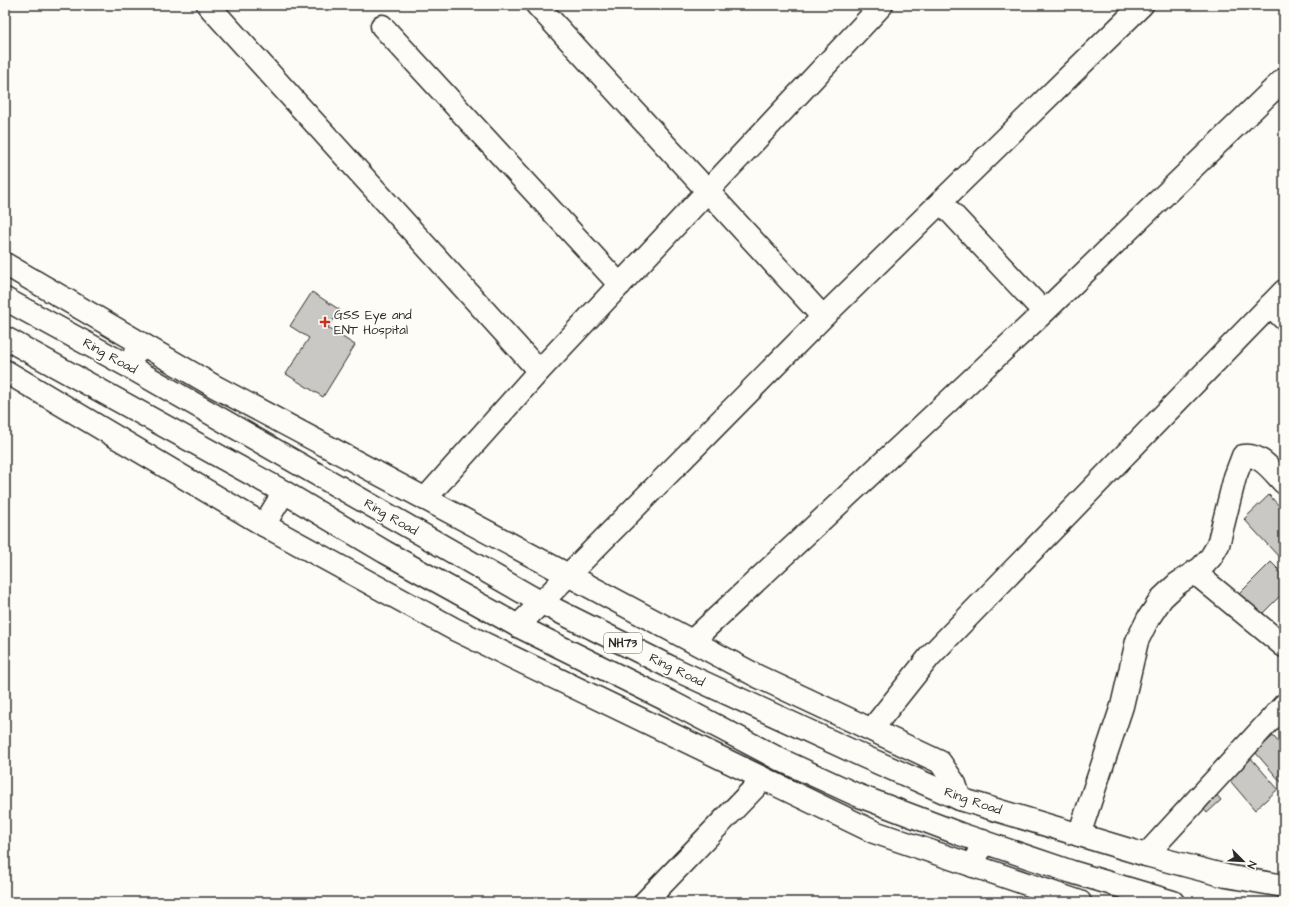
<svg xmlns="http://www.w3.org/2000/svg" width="1289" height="907" viewBox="0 0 1289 907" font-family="'Architects Daughter',sans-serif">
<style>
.building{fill:#c9c8c4;stroke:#2b2b2b}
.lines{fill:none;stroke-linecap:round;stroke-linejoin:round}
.minor-casing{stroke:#2b2b2b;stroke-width:25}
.highway-casing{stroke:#2b2b2b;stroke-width:25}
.minor{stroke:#fdfcf7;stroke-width:22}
.highway{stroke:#fdfcf7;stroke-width:22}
.poi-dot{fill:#c8321e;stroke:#fdfcf7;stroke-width:1.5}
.labels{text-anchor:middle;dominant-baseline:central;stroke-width:3.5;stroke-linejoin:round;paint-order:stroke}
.shield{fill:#fdfcf7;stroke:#6a6a68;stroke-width:1}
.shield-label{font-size:12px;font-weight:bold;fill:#2b2b2b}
.poi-label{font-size:13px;fill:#2b2b2b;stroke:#fdfcf7;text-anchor:start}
.street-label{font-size:13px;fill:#2b2b2b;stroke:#fdfcf7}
</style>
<rect width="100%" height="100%" fill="#fdfcf7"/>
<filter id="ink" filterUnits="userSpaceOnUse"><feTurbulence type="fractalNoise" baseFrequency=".025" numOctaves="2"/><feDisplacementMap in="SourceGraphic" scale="8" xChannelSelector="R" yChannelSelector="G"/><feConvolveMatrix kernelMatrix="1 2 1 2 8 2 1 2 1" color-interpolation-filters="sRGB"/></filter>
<g filter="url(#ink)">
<path class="building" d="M312,292L340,310L328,328L355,345L323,397L286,374L309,338L290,326Z
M1269,495L1284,511V551L1278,556L1244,519Z
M1271,562L1284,575V592L1259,617L1238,595Z
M1273,736L1284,748V780L1281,782L1255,752Z
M1249,756L1278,789L1255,810L1226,776Z
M1211,788L1221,800L1207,813L1197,801Z"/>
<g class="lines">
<g class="minor-casing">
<path id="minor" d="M208,5L539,371
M537,5L823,317
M382,26L620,285
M941,202L1044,312
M5,264L214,386L703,647L757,676L940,762L955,784L960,799
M1270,305L1284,319
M5,371L264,525L454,629L874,832L1080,902
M425,499L539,371L882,5
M1194,572L1284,646
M518,626L823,317L1142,5
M692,641L1044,312L1284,79
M872,729L930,656L1284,291
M1079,835L1122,706L1137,641L1148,619L1162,598L1177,584L1201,568L1211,557L1218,545L1235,477L1243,456C1261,453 1273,472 1284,483
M1146,855L1284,705
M645,902L763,779"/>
</g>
<g class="highway-casing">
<path id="highway" d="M5,299L128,366L540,602L670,667L865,757L960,799L1146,855L1226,876L1284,886
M5,338L284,492L385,552L518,626L669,701L781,760L857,795L960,834L1072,872L1173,902
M128,366L141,344
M264,525L284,492
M973,866L983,841"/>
</g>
<use href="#minor" class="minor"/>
<use href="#highway" class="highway"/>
</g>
</g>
<path class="poi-dot" d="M323 316h4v4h4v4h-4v4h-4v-4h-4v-4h4z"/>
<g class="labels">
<rect class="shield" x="604" y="633" width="38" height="20" rx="3"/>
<g class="shield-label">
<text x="623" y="643">NH73</text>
</g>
<g class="poi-label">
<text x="334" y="315">GSS Eye and<tspan x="334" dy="15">ENT Hospital</tspan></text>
</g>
<g class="street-label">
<text transform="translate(110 356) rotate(29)">Ring Road</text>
<text transform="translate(391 517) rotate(30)">Ring Road</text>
<text transform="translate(677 670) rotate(26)">Ring Road</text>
<text transform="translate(973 801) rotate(19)">Ring Road</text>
</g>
</g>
<rect width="1289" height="907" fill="none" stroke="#fdfcf7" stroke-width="20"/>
<rect x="10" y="10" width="1269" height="887" fill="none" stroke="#2b2b2b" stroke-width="1.5" filter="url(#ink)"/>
<g transform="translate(1243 861) rotate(114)" stroke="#fdfcf7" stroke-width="3" paint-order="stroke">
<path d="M0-3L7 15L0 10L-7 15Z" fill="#2b2b2b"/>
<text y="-6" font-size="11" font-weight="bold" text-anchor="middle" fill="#2b2b2b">N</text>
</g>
</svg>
